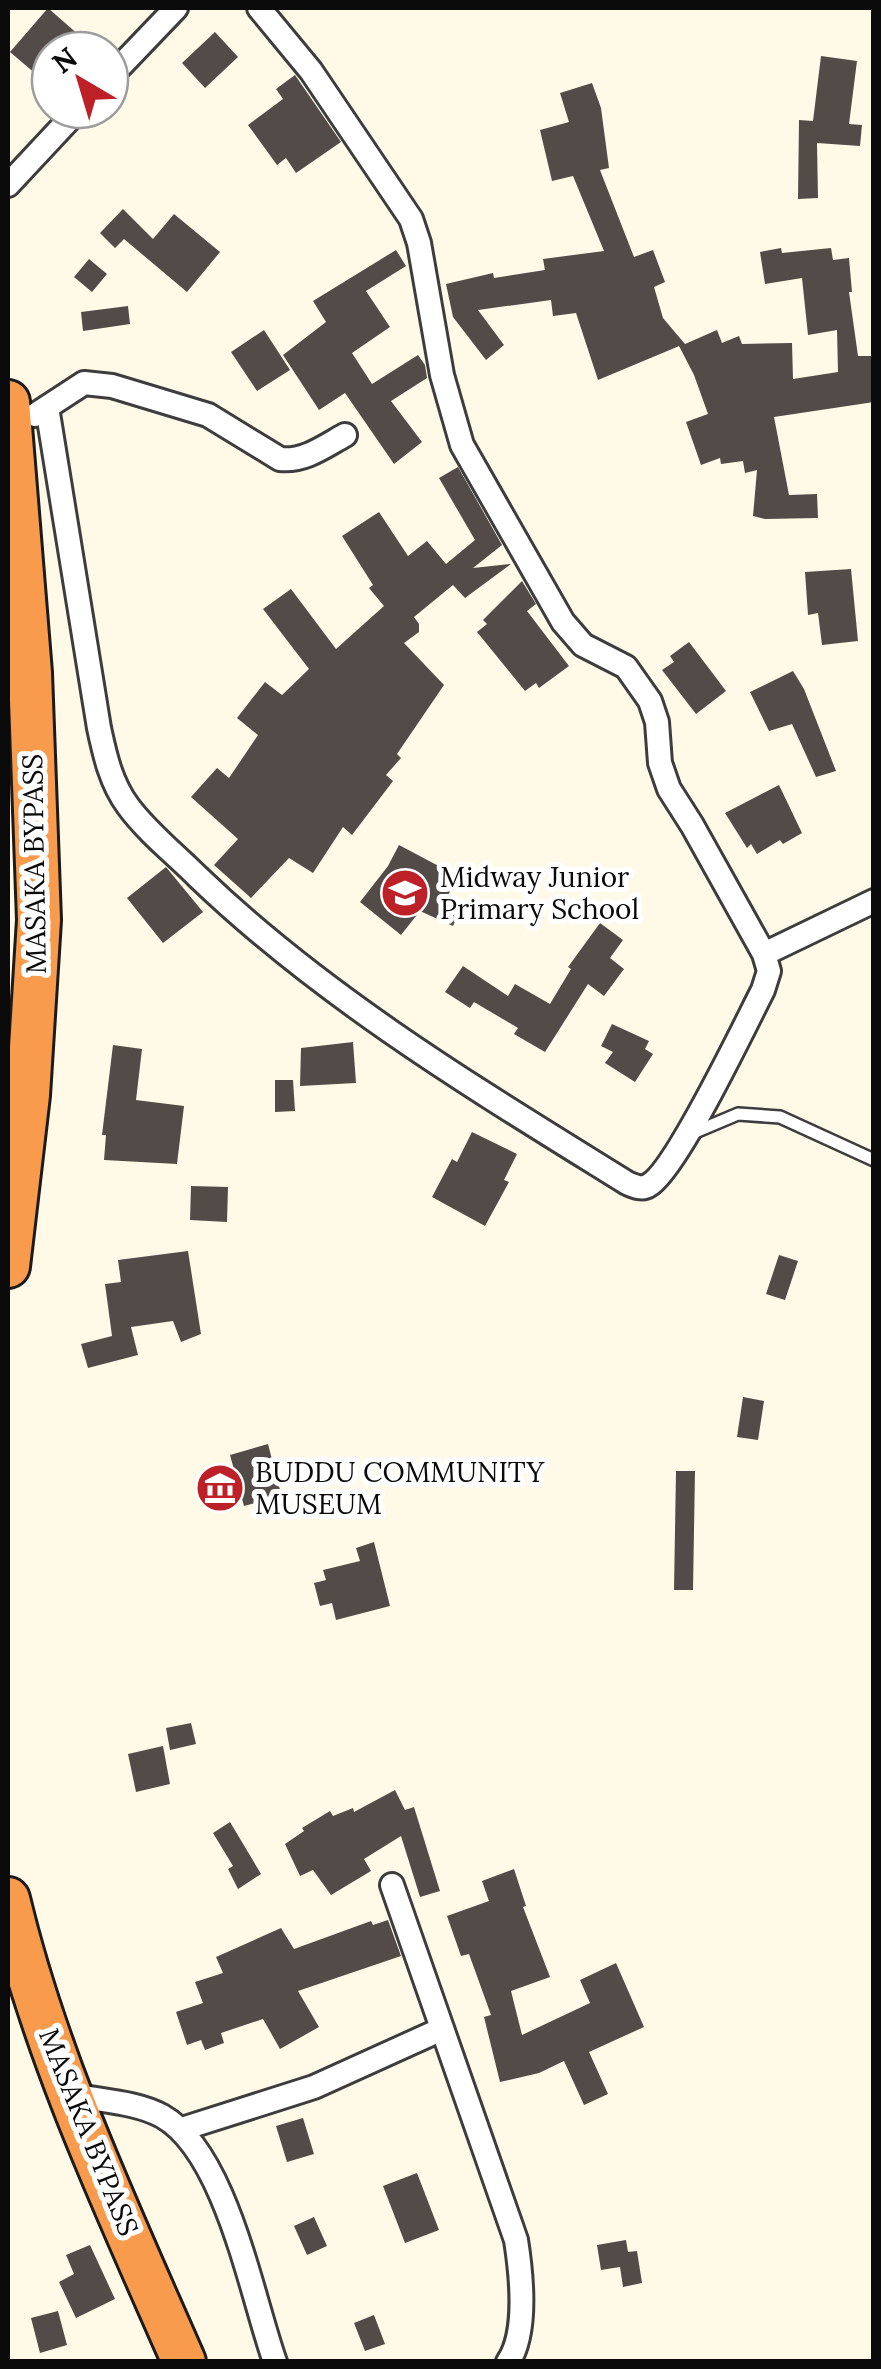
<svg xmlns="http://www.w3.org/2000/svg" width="881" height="2369" viewBox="0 0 881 2369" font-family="Lora,serif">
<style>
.building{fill:#534b47}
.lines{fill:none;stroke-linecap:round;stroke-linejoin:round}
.lane-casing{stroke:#3d3d3d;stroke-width:16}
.street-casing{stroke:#3d3d3d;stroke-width:28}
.highway-casing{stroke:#1b1b1b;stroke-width:48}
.lane{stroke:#fff;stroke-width:11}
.street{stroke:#fff;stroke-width:22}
.highway{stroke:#f99b4c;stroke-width:42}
.labels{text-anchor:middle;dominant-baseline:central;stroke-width:10;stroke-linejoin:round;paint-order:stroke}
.street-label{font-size:28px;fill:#0a0a0a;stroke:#fff}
.poi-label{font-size:28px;fill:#0a0a0a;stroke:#fff;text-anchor:start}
</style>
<rect width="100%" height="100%" fill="#fffae8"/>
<path class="building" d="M48,8L96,50H50V86L10,52Z
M215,32L238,57L205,88L182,63Z
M821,56L857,61L849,124L862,125L860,146L817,143L818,198L798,199L799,120L813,121Z
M295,75L341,142L296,173L286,158L277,165L248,125L283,99L276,89Z
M592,83L601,108L609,168L600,170L634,257L653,250L665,282L654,287L663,318L685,344L717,330L722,343L739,336L742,344L792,343L793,379L838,372L837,330L808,335L802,278L765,284L760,252L781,248L782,253L831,248L833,260L849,258L852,292H849L858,356H874V402L774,417L789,495L817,494L818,518L765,519L753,516L757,470L745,473L743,461L721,464L720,458L701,465L686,422L708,414L694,375L679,346L684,344L598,380L576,313L553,316L551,300L478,310L504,345L486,360L453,317L446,284L493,273L494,278L545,270L543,259L604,251L573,176L552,181L540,130L569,122L560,93Z
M123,209L153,239L174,214L220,252L187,292L124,239L115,248L100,233Z
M396,250L406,266L366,291L390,327L352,353L372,384L418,355L425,365L427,378L391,401L422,442L394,464L345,393L319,410L283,355L326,322L313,301Z
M89,259L107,274L92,292L74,277Z
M128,306L130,324L83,331L81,312Z
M264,330L290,370L257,391L231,352Z
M458,467L502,545L473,568L511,564L465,598L453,585L414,617L419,624V632L404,643L444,685L397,754L401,758L386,775L393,781L352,835L343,827L313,873L289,858L251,898L214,865L238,839L191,797L217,768L229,778L258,735L237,718L265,682L282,695L309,669L263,609L291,589L336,649L384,606L369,588L373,585L342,536L379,512L408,556L427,541L446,564L475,540L439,478Z
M851,569L858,641L822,645L818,613L808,615L805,572Z
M522,581L536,604L527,611L569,666L539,688L536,683L525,691L477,632L487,624L483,620Z
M689,642L726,691L696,714L662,670L674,662L670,656Z
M793,671L804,689L836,771L816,777L792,724L769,731L750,692Z
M779,785L802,833L783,844L780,840L757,854L751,844L747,848L725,813Z
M399,845L448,871L443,879L455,882L446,899L462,907L453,926L420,911L401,935L360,902L388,866Z
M166,867L203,912L163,943L127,898Z
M600,923L623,940L610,958L624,969L604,996L588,984L545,1052L514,1034L518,1028L474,1002L470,1008L445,992L463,966L508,996L515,984L550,1004L571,969L568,967Z
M612,1024L649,1041L645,1049L653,1054L635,1082L605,1063L613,1052L601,1046Z
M353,1042L356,1083L300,1086L301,1048Z
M113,1045L142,1049L136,1100L184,1106L177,1164L104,1160L106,1135H102Z
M275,1080H293L295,1111L275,1112Z
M472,1132L517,1154L504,1180L509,1182L485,1226L432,1197L452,1159L457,1162Z
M191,1186L228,1187L227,1222L190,1220Z
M188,1251L201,1334L181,1342L173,1321L131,1327L138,1355L88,1368L81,1344L112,1336L105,1284L121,1282L118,1260Z
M779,1255L798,1261L785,1300L766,1294Z
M743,1397L764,1401L758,1440L737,1437Z
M268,1444L286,1513L269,1518L263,1501L244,1506L230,1455Z
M676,1471H695L693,1590H674Z
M374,1542L390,1606L336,1620L332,1603L320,1606L314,1583L326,1580L323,1570L360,1561L356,1548Z
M191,1723L196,1744L170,1750L166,1728Z
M163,1746L170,1784L136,1792L128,1754Z
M395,1790L405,1810L414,1807L440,1891L420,1897L401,1836L364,1859L371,1871L331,1895L313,1870L300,1876L285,1844L304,1831L302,1828L330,1811L333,1816L353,1808L354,1812Z
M230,1822L261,1874L238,1889L228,1869L233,1866L213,1833Z
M514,1869L526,1906L523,1907L550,1977L511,1991L522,2035L590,2003L580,1980L616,1963L644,2027L589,2052L608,2094L584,2105L564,2061L539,2073L500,2082L484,2017L491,2015L469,1954L461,1956L447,1916L489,1901L482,1881Z
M388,1920L401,1956L298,1991L319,2027L280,2049L263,2019L221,2033L224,2043L205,2050L201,2040L187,2045L176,2012L203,2003L195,1982L223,1973L216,1957L281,1928L294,1949L371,1921L373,1925Z
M303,2118L314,2154L287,2162L276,2126Z
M417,2173L439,2230L405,2243L383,2186Z
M314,2217L327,2246L307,2255L294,2226Z
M626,2240L628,2252L637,2251L642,2283L623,2287L620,2267L601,2270L597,2245Z
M90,2245L115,2299L76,2318L59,2282L74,2274L66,2255Z
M58,2311L67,2345L40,2353L31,2318Z
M374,2315L385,2344L365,2351L354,2323Z"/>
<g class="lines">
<g class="lane-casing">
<path id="lane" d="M693,1133L738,1114L780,1117L874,1160"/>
</g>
<g class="street-casing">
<path id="street" d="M110,77L176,8
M8,185L78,110
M47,407L99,728C105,756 111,783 128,806C147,832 175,854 198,877C325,999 479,1091 627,1183C634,1186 642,1190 649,1185C676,1170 745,1025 763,990L769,971L764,954L692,825L669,789L660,763L657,722L650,701L626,667L583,645L563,622L462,445L442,375L419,243L411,219L311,71L259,8
M35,415L84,383L112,386L208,415L280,459C304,462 325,446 345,435
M764,954L874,901
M392,1885L516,2240C521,2272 528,2333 508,2362
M72,2095C101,2101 136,2102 162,2116C226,2152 251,2294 275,2362
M182,2129L314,2087L442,2029"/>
</g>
<g class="highway-casing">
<path id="highway" d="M8,402L30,673L39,920L28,1095L8,1266
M8,1899C46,2059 118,2211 184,2362"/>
</g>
<use href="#lane" class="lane"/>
<use href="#street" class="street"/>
<use href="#highway" class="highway"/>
</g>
<defs>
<g id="school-disc" transform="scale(2.5)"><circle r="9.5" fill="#bd2027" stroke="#fff"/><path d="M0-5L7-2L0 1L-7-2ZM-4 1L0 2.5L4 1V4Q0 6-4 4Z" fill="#fff"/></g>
<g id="museum-disc" transform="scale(2.5)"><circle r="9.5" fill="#bd2027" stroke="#fff"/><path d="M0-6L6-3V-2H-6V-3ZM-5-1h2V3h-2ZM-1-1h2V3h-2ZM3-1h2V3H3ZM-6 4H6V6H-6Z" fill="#fff"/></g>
</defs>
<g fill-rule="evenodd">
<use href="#school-disc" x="405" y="893"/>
<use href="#museum-disc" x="220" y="1488"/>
</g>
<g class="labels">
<g class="street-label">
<text transform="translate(34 864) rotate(-91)">MASAKA BYPASS</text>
<text transform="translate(89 2132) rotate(68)">MASAKA BYPASS</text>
</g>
<g class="poi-label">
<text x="440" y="877">Midway Junior<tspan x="440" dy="32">Primary School</tspan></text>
<text x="255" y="1472">BUDDU COMMUNITY<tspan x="255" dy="32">MUSEUM</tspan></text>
</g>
</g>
<rect width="881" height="2369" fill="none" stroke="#0a0a0a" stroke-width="20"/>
<g transform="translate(80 80) rotate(322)"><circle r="48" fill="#ffffff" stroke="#9d9d9d" stroke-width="2.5"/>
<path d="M0-8L18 38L0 25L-18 38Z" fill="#bd2027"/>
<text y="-15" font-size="28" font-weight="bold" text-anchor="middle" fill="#0a0a0a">N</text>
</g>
</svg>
